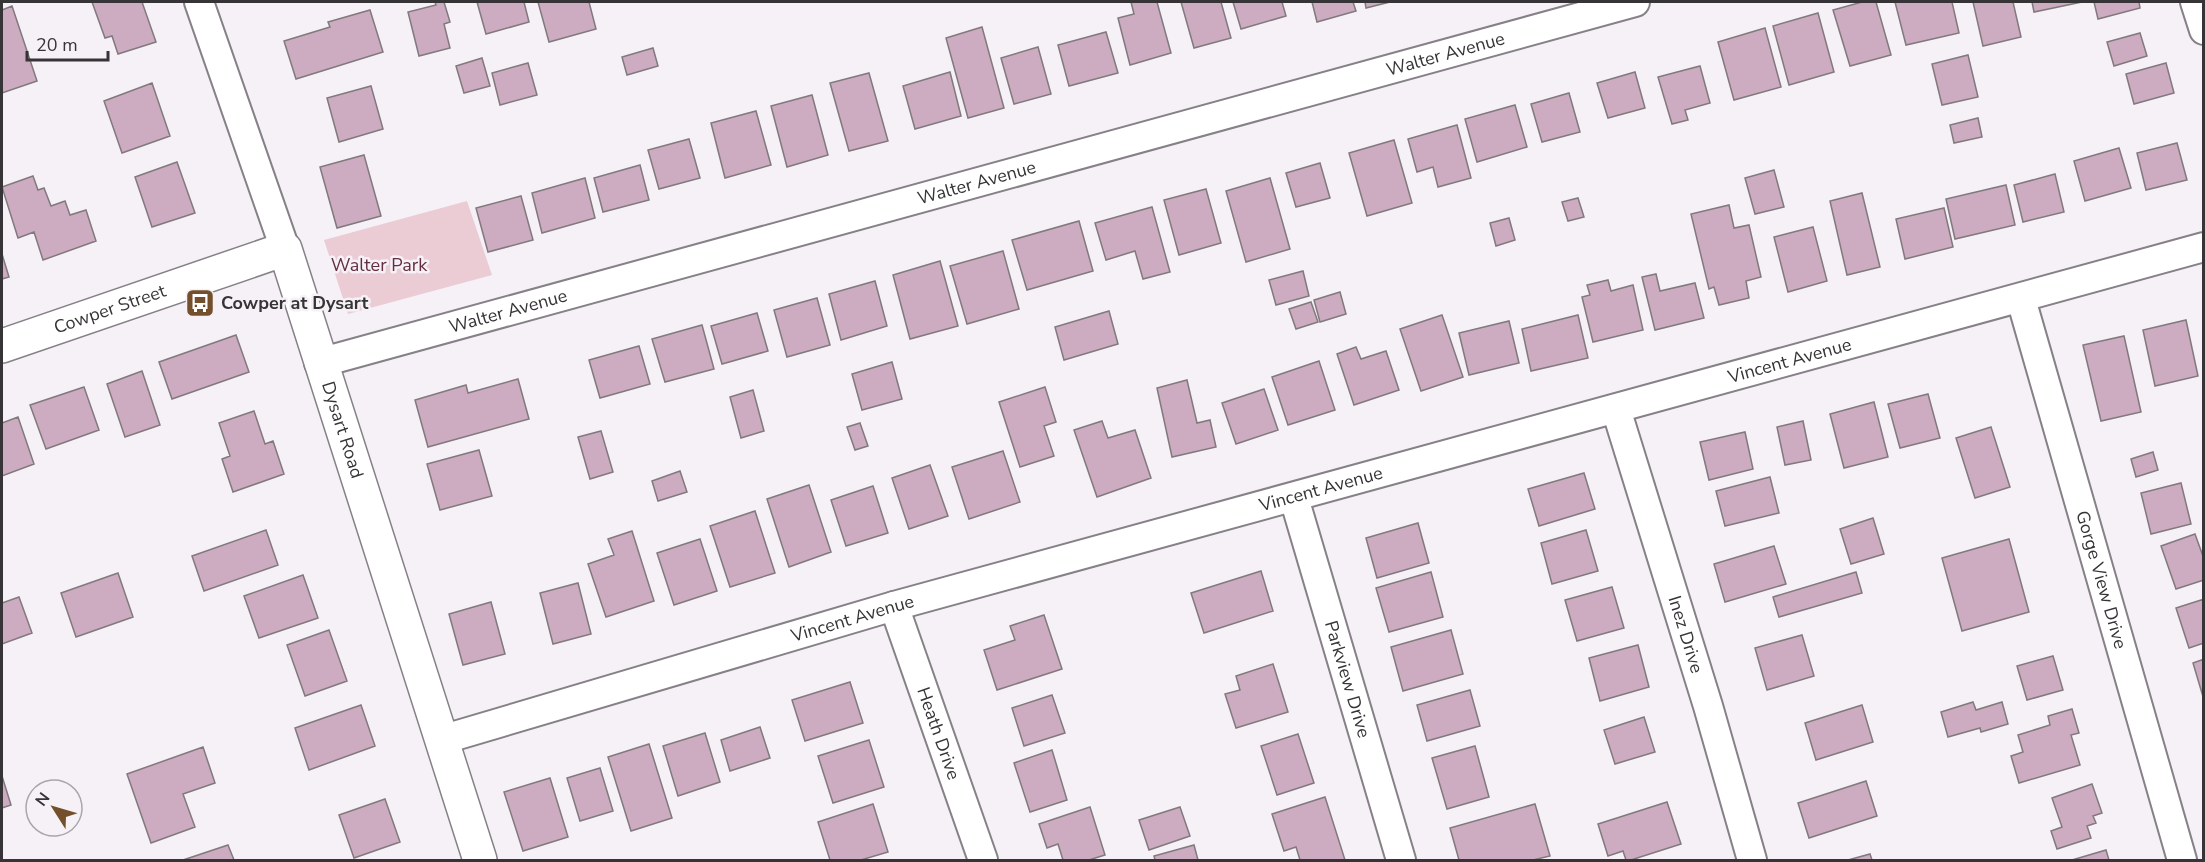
<svg xmlns="http://www.w3.org/2000/svg" width="2205" height="862" viewBox="0 0 2205 862" font-family="'Nunito Sans',sans-serif">
<style>
.green{fill:#ebccd4}
.building{fill:#cdabc0;stroke:#80797d;stroke-width:1.5}
.lines{fill:none;stroke-linecap:round;stroke-linejoin:round}
.minor-casing{stroke:#868187;stroke-width:32}
.tertiary-casing{stroke:#868187;stroke-width:36}
.minor{stroke:#fff;stroke-width:28}
.tertiary{stroke:#fff;stroke-width:33}
.labels{text-anchor:middle;dominant-baseline:central;stroke-width:5;stroke-linejoin:round;paint-order:stroke}
.street-label{font-size:18px;fill:#363436;stroke:#f6f1f7}
.park-label{font-size:18px;fill:#642e3f;stroke:#f6f1f7}
.poi-label{font-size:18px;font-weight:bold;fill:#363436;stroke:#f6f1f7;text-anchor:start}
</style>
<rect width="100%" height="100%" fill="#f6f1f7"/>
<path class="green" d="M467,201L492,275L348,314L324,240Z"/>
<path class="building" d="M92,2H142L156,42L118,54L112,36L105,38Z
M435,2H444L450,22L444,24L450,48L419,56L408,12L436,5Z
M477,2H524L529,22L486,34Z
M538,2H589L596,29L549,42Z
M1131,2H1157L1171,53L1130,65L1118,18L1134,14Z
M1181,2H1221L1231,38L1194,48Z
M1233,2H1282L1286,16L1241,29Z
M1312,2H1353L1356,11L1317,22Z
M1365,2H1390L1366,8Z
M1862,2H1876L1891,55L1850,66L1833,10Z
M1895,2H1952L1959,33L1906,45Z
M1973,2H2013L2021,37L1983,46Z
M2032,2H2082L2034,12Z
M2094,2H2139L2140,8L2098,19Z
M12,6L37,81L2,93V10Z
M370,10L383,52L296,79L284,41L330,27L328,22Z
M1818,13L1834,72L1789,85L1773,26Z
M982,27L1004,108L968,118L946,38Z
M1765,28L1781,87L1734,100L1718,42Z
M1106,32L1118,73L1069,86L1058,45Z
M2140,33L2147,56L2114,66L2107,42Z
M1038,47L1051,94L1014,104L1001,58Z
M653,48L658,66L627,75L622,57Z
M1968,55L1978,97L1942,105L1932,64Z
M482,58L490,86L464,93L456,66Z
M528,63L537,95L500,105L492,73Z
M2166,63L2174,93L2134,104L2126,74Z
M1700,66L1710,103L1685,110L1688,120L1672,124L1658,77Z
M950,72L961,116L915,129L903,86Z
M1635,72L1645,108L1608,118L1597,83Z
M869,73L888,141L849,151L830,83Z
M152,83L170,136L122,153L104,101Z
M371,86L383,129L339,142L327,98Z
M1569,93L1580,132L1542,142L1531,104Z
M812,95L828,155L787,167L771,106Z
M1515,105L1527,147L1477,162L1465,119Z
M756,111L771,165L725,178L711,123Z
M1978,118L1982,137L1954,143L1950,125Z
M1457,125L1471,178L1438,187L1433,167L1417,172L1408,139Z
M689,139L700,178L659,189L648,150Z
M1394,140L1412,203L1367,216L1349,153Z
M2177,143L2187,180L2146,190L2137,153Z
M2119,148L2131,188L2085,201L2074,161Z
M364,155L381,216L337,228L320,167Z
M177,162L195,213L152,227L135,177Z
M1320,163L1330,198L1296,207L1286,173Z
M640,165L649,200L603,212L594,178Z
M1774,170L1784,207L1755,214L1745,178Z
M2055,174L2064,212L2023,222L2014,185Z
M33,176L38,190L44,188L51,206L65,201L70,215L86,210L96,241L43,260L34,232L18,238L2,187Z
M585,178L595,218L542,233L532,193Z
M1270,178L1290,249L1246,262L1226,191Z
M2006,185L2015,225L1955,239L1946,199Z
M1206,189L1221,243L1179,255L1164,200Z
M1862,193L1880,267L1847,275L1830,201Z
M521,196L533,240L488,252L476,208Z
M1578,198L1584,217L1568,221L1562,202Z
M1729,205L1734,228L1749,225L1761,277L1746,281L1749,298L1719,305L1714,287L1709,289L1691,214Z
M1152,207L1170,272L1143,279L1135,251L1106,260L1095,223Z
M1944,208L1953,247L1905,259L1896,219Z
M1509,218L1515,240L1496,246L1490,223Z
M1079,221L1093,271L1027,290L1012,240Z
M1813,227L1827,281L1788,292L1774,237Z
M1003,251L1019,309L967,324L950,266Z
M2,254L9,277L2,279Z
M940,261L958,326L910,339L893,275Z
M1303,271L1309,296L1276,305L1269,280Z
M1656,274L1660,291L1695,283L1704,318L1655,330L1642,277Z
M1608,280L1611,291L1633,285L1643,330L1593,342L1582,297L1590,295L1587,285Z
M875,281L887,326L841,340L829,294Z
M1340,292L1346,314L1320,322L1314,300Z
M817,298L830,345L787,357L774,310Z
M1311,302L1318,322L1296,329L1289,309Z
M1109,311L1118,344L1064,360L1055,327Z
M757,313L768,351L722,364L711,326Z
M1442,315L1463,377L1421,391L1400,329Z
M1578,315L1588,358L1531,371L1522,329Z
M2186,320L2198,376L2155,386L2143,330Z
M1509,321L1519,363L1469,375L1459,333Z
M702,325L714,369L665,382L652,339Z
M236,335L249,372L172,399L159,362Z
M2124,336L2141,412L2101,421L2083,345Z
M639,346L650,384L600,398L589,360Z
M1356,347L1361,359L1386,351L1399,390L1354,405L1337,354Z
M1319,361L1335,410L1288,425L1272,377Z
M892,362L902,399L862,410L852,374Z
M142,371L160,425L125,437L107,384Z
M518,379L529,419L428,447L415,400L466,385L468,393Z
M1187,380L1197,423L1210,420L1216,447L1172,457L1157,388Z
M84,387L99,430L46,449L30,405Z
M1045,387L1056,422L1044,426L1054,456L1020,467L999,402Z
M1264,389L1278,430L1236,444L1222,403Z
M753,390L764,431L741,438L730,397Z
M1928,394L1940,438L1900,448L1888,404Z
M1874,402L1888,457L1844,468L1830,414Z
M254,411L265,444L273,441L284,474L233,492L222,459L230,456L219,423Z
M18,417L34,464L2,476V423Z
M1102,421L1108,438L1135,430L1151,478L1097,497L1074,430Z
M1803,421L1811,460L1785,465L1777,427Z
M860,423L868,446L855,450L847,427Z
M1991,427L2010,487L1975,498L1956,438Z
M601,431L613,472L590,479L578,437Z
M1745,432L1753,469L1709,480L1700,442Z
M479,450L492,496L440,510L427,464Z
M1003,451L1020,502L969,519L952,467Z
M2153,452L2158,470L2136,477L2131,459Z
M930,465L948,516L909,529L892,478Z
M680,471L687,492L658,501L652,481Z
M1584,473L1595,509L1539,526L1528,489Z
M1770,477L1779,513L1725,526L1716,491Z
M2181,483L2191,524L2151,534L2141,493Z
M809,485L831,552L789,567L767,499Z
M873,486L888,533L846,546L831,500Z
M755,511L775,573L730,587L710,526Z
M1873,518L1884,554L1851,564L1840,529Z
M1418,523L1429,563L1377,578L1366,538Z
M266,530L278,565L204,591L192,556Z
M1586,530L1598,571L1552,584L1541,543Z
M632,531L654,601L606,617L588,564L614,555L608,539Z
M2195,534L2204,559V580L2176,589L2161,546Z
M700,539L717,591L674,605L657,553Z
M2009,539L2029,612L1962,631L1942,558Z
M1774,546L1786,584L1725,602L1714,564Z
M1261,571L1273,611L1204,633L1191,593Z
M1431,572L1443,617L1389,632L1376,588Z
M1856,572L1862,593L1779,617L1773,597Z
M118,573L133,617L76,637L61,593Z
M303,575L318,618L259,638L244,596Z
M578,583L591,634L553,644L540,593Z
M1612,587L1624,628L1577,641L1565,600Z
M19,597L32,633L2,644V603Z
M2204,599V643L2189,648L2176,608Z
M491,602L505,654L463,665L449,614Z
M1044,615L1062,669L997,690L984,650L1015,640L1010,626Z
M329,630L347,681L305,696L287,645Z
M1451,630L1463,674L1403,691L1391,647Z
M1802,635L1814,676L1767,690L1755,648Z
M1638,645L1649,687L1600,701L1589,658Z
M2053,656L2063,690L2027,700L2017,666Z
M2204,659V700L2193,663Z
M1273,664L1288,712L1236,728L1225,694L1240,690L1236,676Z
M850,682L863,723L805,741L792,700Z
M1470,690L1480,726L1427,741L1417,705Z
M1052,695L1065,733L1024,746L1012,708Z
M1973,702L1976,710L2002,702L2008,724L1981,732L1980,728L1948,737L1941,712Z
M361,705L375,746L309,770L295,728Z
M1862,705L1873,742L1816,760L1805,723Z
M2072,709L2079,733L2071,735L2080,765L2019,783L2011,756L2023,752L2018,735L2050,725L2048,716Z
M1644,717L1655,752L1615,764L1604,730Z
M760,727L770,758L730,771L721,740Z
M705,733L720,782L678,796L663,746Z
M1298,734L1314,783L1277,795L1261,746Z
M869,740L884,787L833,803L818,756Z
M649,744L672,818L631,831L608,757Z
M1475,746L1489,797L1447,809L1432,758Z
M203,747L215,783L183,794L195,827L151,843L127,774Z
M1052,750L1067,800L1030,812L1014,763Z
M600,768L613,811L580,821L567,778Z
M2,776L11,805L2,808Z
M550,778L568,837L523,851L504,792Z
M1866,781L1877,816L1809,838L1798,803Z
M2092,784L2102,813L2093,816L2096,823L2087,826L2091,838L2057,849L2051,831L2062,827L2052,798Z
M1325,797L1345,860H1300L1296,847L1284,851L1272,814Z
M385,799L400,842L354,858L339,815Z
M1667,802L1681,844L1631,860H1626L1623,851L1608,856L1598,824Z
M873,804L888,852L861,860H830L818,822Z
M1535,804L1550,856L1533,860H1459L1450,828Z
M1090,807L1105,855L1089,860H1063L1058,844L1047,848L1039,824Z
M1180,807L1190,836L1149,850L1139,820Z
M228,845L234,860H183Z
M1194,845L1198,860H1155L1154,856Z
M2106,850L2109,860H2072Z
M1870,854L1872,860H1848Z"/>
<g class="lines">
<g class="minor-casing">
<g id="minor">
<path d="M199,2L285,249"/>
<path d="M2195,2L2204,30"/>
<path id="s1" d="M2021,299L2182,860"/>
<path id="s2" d="M319,363L1635,2"/>
<path id="s3" d="M1616,409L1708,706L1752,860"/>
<path id="s4" d="M1294,498L1401,860"/>
<path id="s5" d="M894,606L983,860"/>
<path id="s6" d="M441,740L894,606L2204,247"/>
</g>
</g>
<g class="tertiary-casing">
<g id="tertiary">
<path id="s7" d="M2,346L285,249L480,860"/>
</g>
</g>
<use href="#minor" class="minor"/>
<use href="#tertiary" class="tertiary"/>
</g>
<defs>
<g id="bus-square" transform="scale(1.5)"><rect x="-9" y="-9" width="18" height="18" rx="4" fill="#744f2b" stroke="#f6f1f7"/><path d="M-5-6H5V4H4V6H2V4H-2V6H-4V4H-5ZM-3.5-4V0h7V-4ZM-3.5 1.2v1.5H-2V1.2ZM2 1.2v1.5H3.5V1.2Z" fill="#fff"/></g>
</defs>
<g fill-rule="evenodd">
<use href="#bus-square" x="200" y="303"/>
</g>
<g class="labels">
<g class="street-label">
<text stroke="none"><textPath href="#s2" startOffset="1168">Walter Avenue</textPath></text>
<text stroke="none"><textPath href="#s2" startOffset="682">Walter Avenue</textPath></text>
<text stroke="none"><textPath href="#s7" startOffset="114">Cowper Street</textPath></text>
<text stroke="none"><textPath href="#s2" startOffset="196">Walter Avenue</textPath></text>
<text stroke="none"><textPath href="#s6" startOffset="1401">Vincent Avenue</textPath></text>
<text stroke="none"><textPath href="#s7" startOffset="489">Dysart Road</textPath></text>
<text stroke="none"><textPath href="#s6" startOffset="915">Vincent Avenue</textPath></text>
<text stroke="none"><textPath href="#s1" startOffset="292">Gorge View Drive</textPath></text>
<text stroke="none"><textPath href="#s6" startOffset="429">Vincent Avenue</textPath></text>
<text stroke="none"><textPath href="#s3" startOffset="236">Inez Drive</textPath></text>
<text stroke="none"><textPath href="#s4" startOffset="189">Parkview Drive</textPath></text>
<text stroke="none"><textPath href="#s5" startOffset="135">Heath Drive</textPath></text>
</g>
<g class="park-label">
<text x="379" y="265">Walter Park</text>
</g>
<g class="poi-label">
<text x="221" y="303">Cowper at Dysart</text>
</g>
</g>
<rect width="2205" height="862" fill="none" stroke="#363436" stroke-width="6"/>
<g transform="translate(54 808) rotate(307)"><circle r="28" fill="#f6f1f7" stroke="#a9a5aa" stroke-width="1.5"/>
<path d="M0-4.5L10 22L0 15L-10 22Z" fill="#744f2b"/>
<text y="-9" font-size="16" font-weight="bold" text-anchor="middle" fill="#363436">N</text>
</g>
<path d="M27 51v9h81v-9" fill="none" stroke="#363436" stroke-width="3"/>
<text x="36" y="51" font-size="18" fill="#363436" stroke="#f6f1f7" stroke-width="4.5" paint-order="stroke">20 m</text>
</svg>
